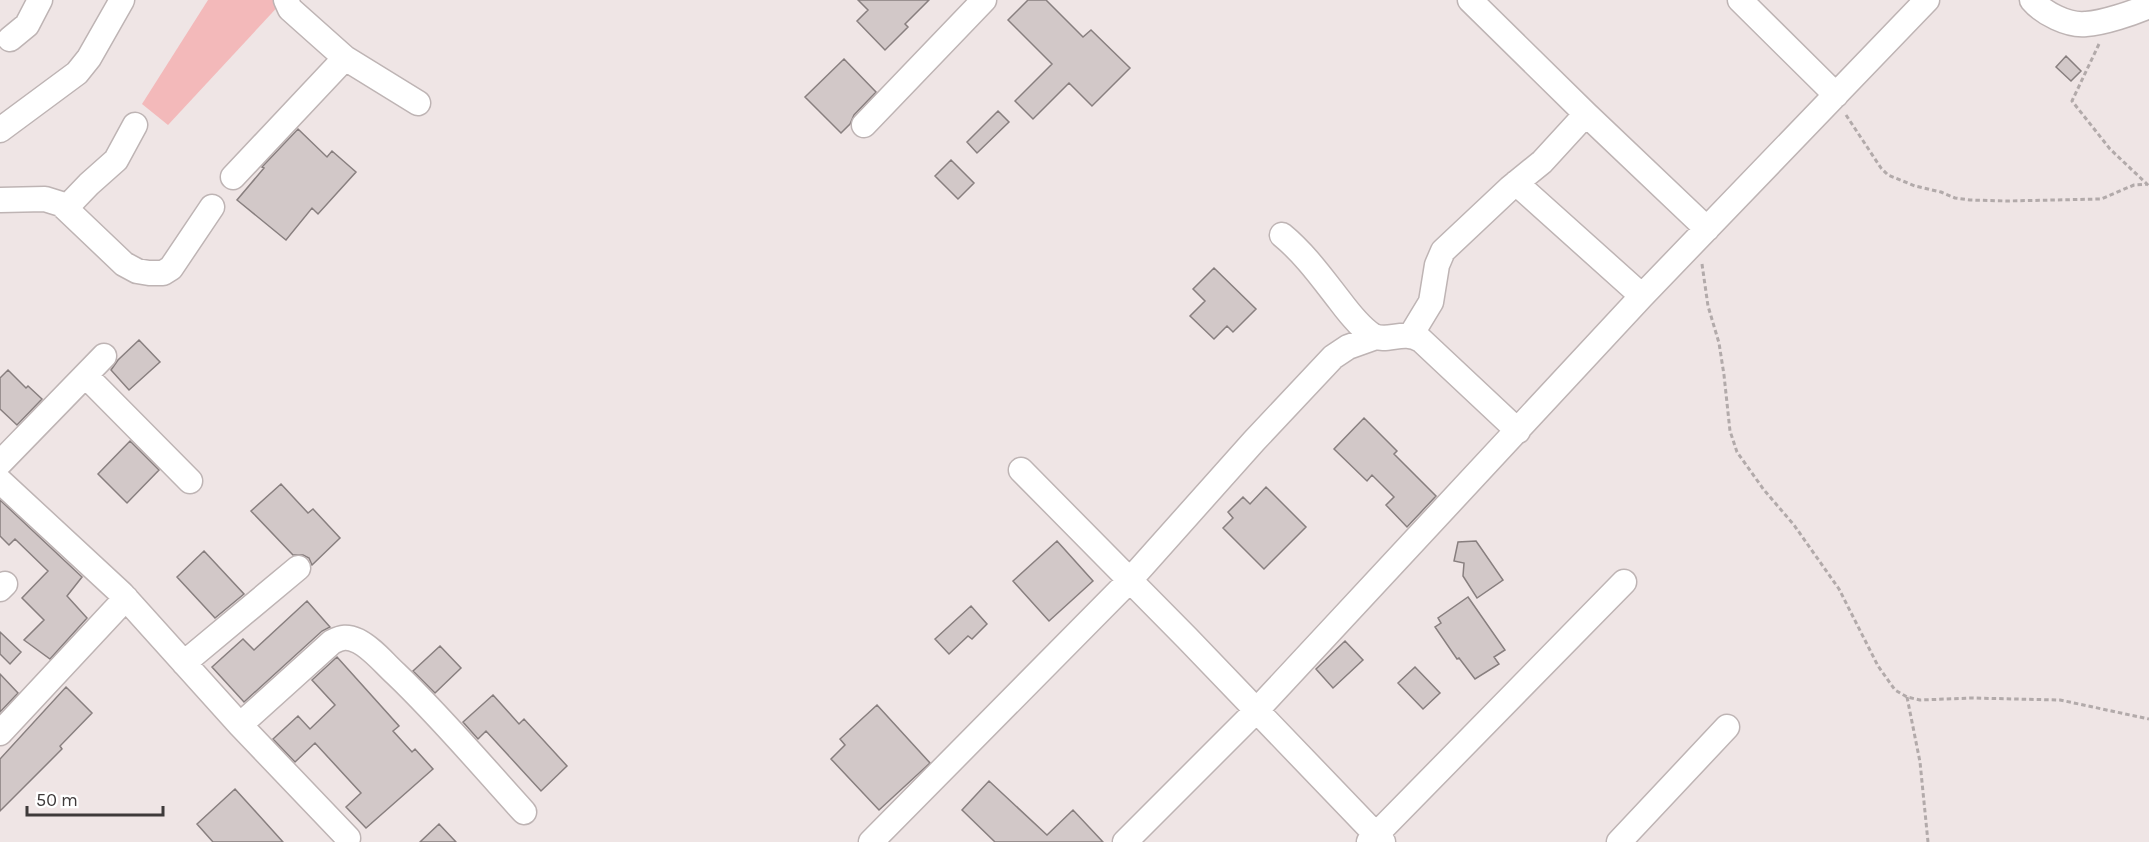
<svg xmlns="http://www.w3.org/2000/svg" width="2149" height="842" viewBox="0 0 2149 842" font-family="Karla,sans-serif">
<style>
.green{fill:#f3b9ba}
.building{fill:#d2c8c8;stroke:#887f7f;stroke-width:1.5}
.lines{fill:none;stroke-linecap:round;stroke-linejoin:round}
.minor-casing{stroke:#beb4b4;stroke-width:27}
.path{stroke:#b2aaaa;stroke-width:3;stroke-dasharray:4.5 3;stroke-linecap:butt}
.minor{stroke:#fff;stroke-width:24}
</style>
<rect width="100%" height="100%" fill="#efe5e5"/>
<path class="green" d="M208,0H284L168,125L142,104Z"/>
<path class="building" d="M858,0H929L905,24L908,27L885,50L857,21L868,10Z
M1028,0H1046L1083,37L1091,30L1130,68L1092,106L1069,83L1033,119L1015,101L1052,64L1008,20Z
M2066,56L2081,71L2071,81L2056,67Z
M844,59L876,92L854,115L850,124L841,133L805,97Z
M998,111L1009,122L977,153L967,142Z
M298,129L327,157L332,151L356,172L318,214L312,208L286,240L237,200L264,168L262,167Z
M951,160L974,183L958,199L935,176Z
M1214,268L1256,309L1233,332L1227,326L1214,339L1190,316L1205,301L1193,289Z
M139,340L160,362L129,390L111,370L118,360Z
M8,370L26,388L28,386L42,399L17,425L0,409V378Z
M1364,418L1397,451L1394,454L1436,496L1407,527L1386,505L1394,497L1372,475L1367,481L1334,449Z
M130,441L159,470L127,503L98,474Z
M281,484L308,513L313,509L340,538L312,565L309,558L303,555H293L251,511Z
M1266,487L1306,527L1264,569L1223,528L1233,518L1228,512L1243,497L1250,504Z
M0,500L82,577L67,596L87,618L50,659L24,640L44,620L22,598L48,571L15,539L9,545L0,536Z
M1057,541L1093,581L1049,621L1013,581Z
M1476,541L1503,580L1477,598L1463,576L1464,563L1454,561L1458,542Z
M204,551L244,594L215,618L177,577Z
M1468,597L1505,650L1494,657L1499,664L1475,679L1459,658L1457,659L1435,627L1441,623L1438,618Z
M307,601L330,627L322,631L244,702L212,667L243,639L254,650Z
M971,606L987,624L972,639L968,636L949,654L935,639Z
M0,632L21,652L10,664L0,654Z
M1345,641L1363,660L1333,688L1316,669Z
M440,646L461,668L435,693L413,671Z
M337,657L399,726L393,731L412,752L415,749L433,769L366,828L346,807L361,793L315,743L295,762L273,739L298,716L310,729L335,705L312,680Z
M1415,667L1440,693L1423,709L1398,683Z
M0,674L18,693L0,712Z
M66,687L92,713L60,746L62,749L0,811V759Z
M493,695L519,724L524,719L567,766L541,791L486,731L478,739L463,722Z
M877,705L930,763L879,810L831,759L845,745L840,739Z
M989,781L1047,835L1073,810L1103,842H995L962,810Z
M235,789L283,842H213L197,824Z
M439,824L456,842H420Z"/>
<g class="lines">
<g class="minor-casing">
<path id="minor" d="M286,0L290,9L345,58L418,103
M1470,0L1586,114L1707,229
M1740,0L1836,95
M2032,0C2043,13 2068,26 2086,24C2103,23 2133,13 2149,6
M10,39L27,25L40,0
M864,125L984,0
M0,130L77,73L89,58L122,0
M233,177L345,58
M1516,183L1642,296
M0,200L45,199L61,204L124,264L137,271L149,273H163L171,268L212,207
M66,208L89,184L116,160L135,125
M1282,235C1305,254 1322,278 1340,301C1349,313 1360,327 1372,335C1387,344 1402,329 1421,340L1518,431
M1411,335L1431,302L1437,265L1443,251L1510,188L1542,162L1586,114
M86,376L190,481
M0,463L104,356
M1021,470L1187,638L1383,842
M0,481L122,594L240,725L348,838
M0,589L5,584
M184,663L298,568
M240,725L332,642C342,637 347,636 358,641C372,648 384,663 396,674C441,717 482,766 524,812
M0,733L126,598
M871,842L1130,580L1254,441L1333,357L1348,347L1376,337
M1125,842L1256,711L1642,296L1927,0
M1369,842L1624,582
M1619,842L1727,727"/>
</g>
<path class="path" d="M2099,44L2072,101L2110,149L2149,186
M1846,115L1881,168L1888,175L1915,186L1941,192L1955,198L1970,200L2007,201L2101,199L2134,185L2147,184
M1702,264L1708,306L1719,343L1724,375L1730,431L1737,452L1764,490L1794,525L1839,589L1878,666L1895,690L1907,697L1920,700L1972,698L2060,700L2149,719
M1907,697L1920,762L1928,842"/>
<use href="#minor" class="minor"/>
</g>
<path d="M27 806v9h136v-9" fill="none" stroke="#3e3a3a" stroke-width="3"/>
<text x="36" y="806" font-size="18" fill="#3e3a3a" stroke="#ffffff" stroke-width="4.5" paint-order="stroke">50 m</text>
</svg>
